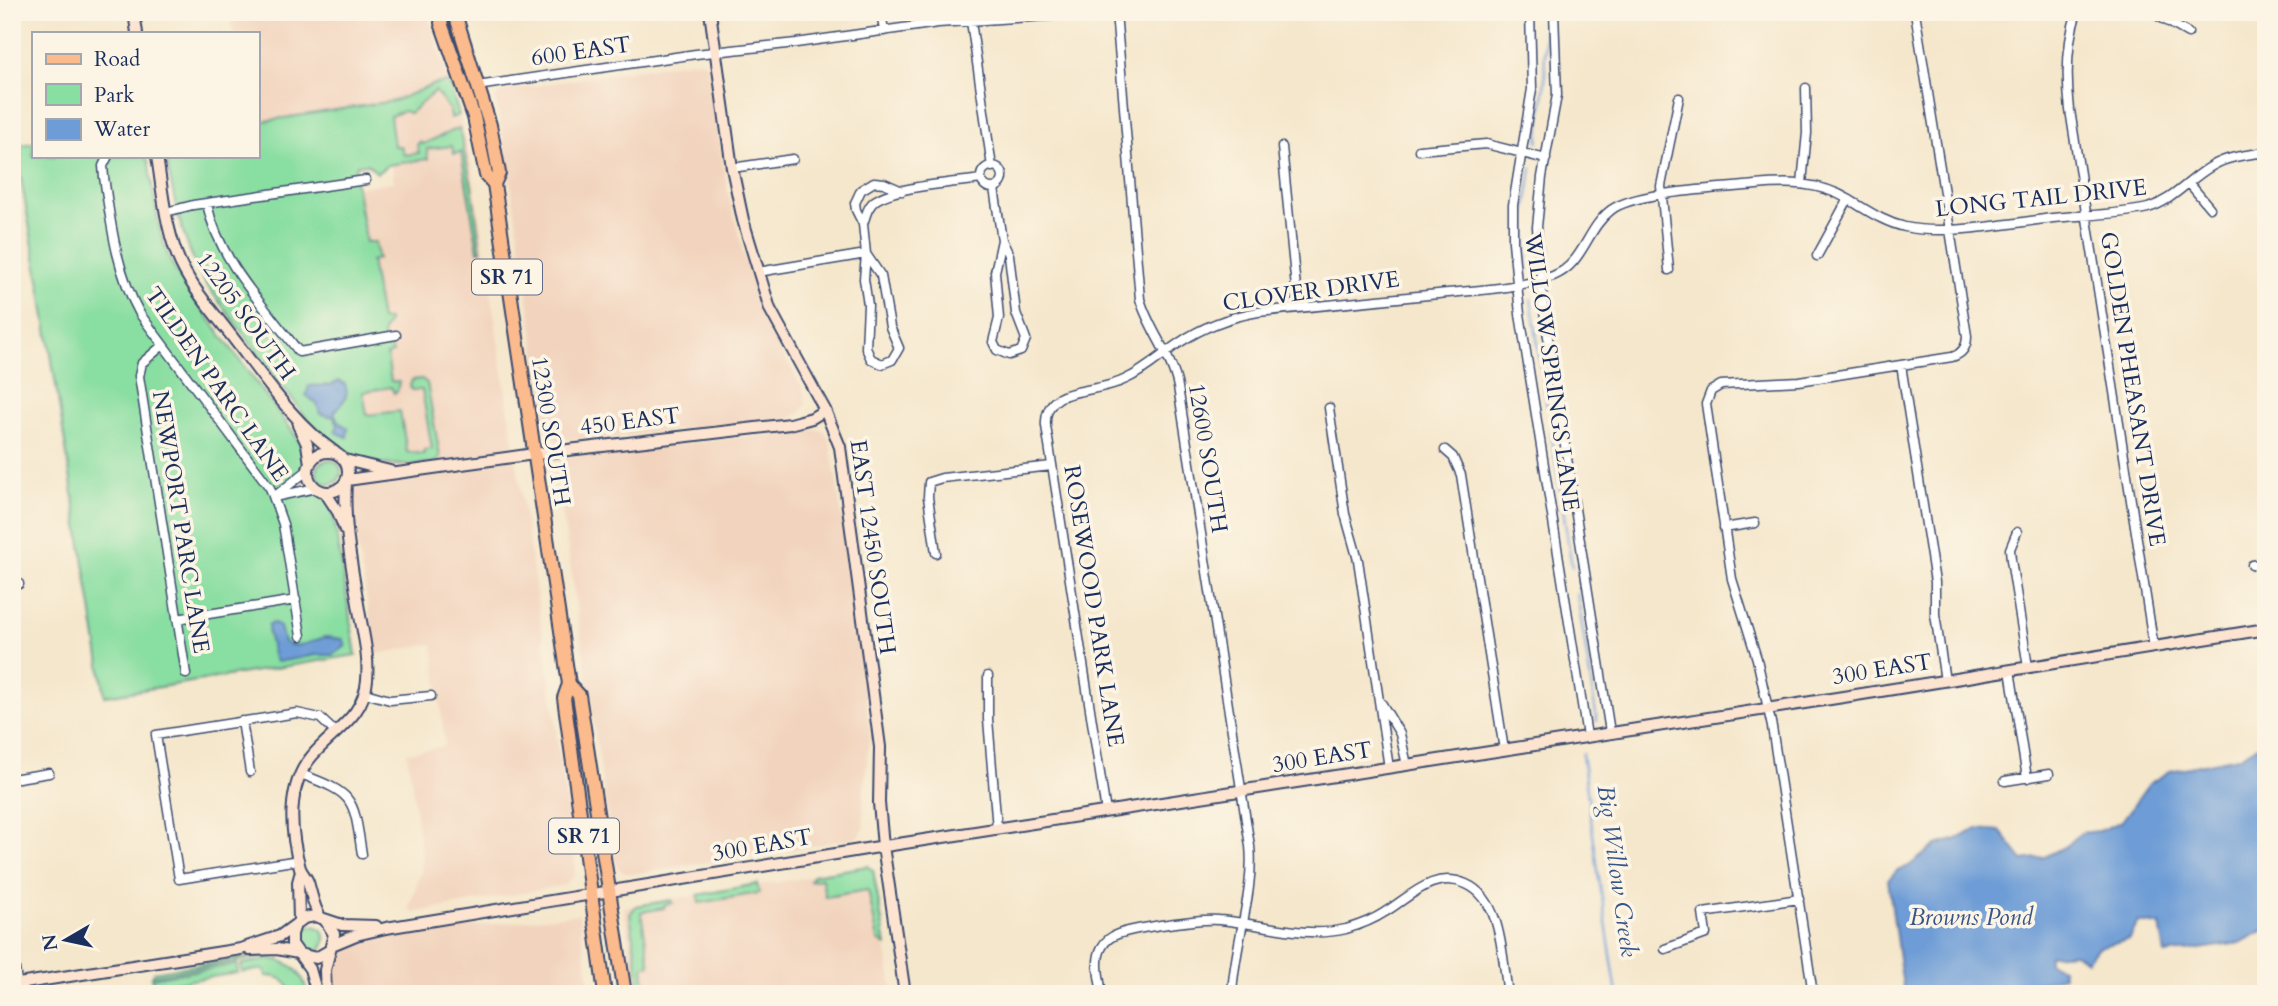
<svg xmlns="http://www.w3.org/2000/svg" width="2278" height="1006" viewBox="0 0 2278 1006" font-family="Cardo,serif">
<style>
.built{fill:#f2d4be}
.green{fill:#89dea1;stroke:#528680;stroke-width:2}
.water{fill:#6d9cd6;stroke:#44669a;stroke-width:2}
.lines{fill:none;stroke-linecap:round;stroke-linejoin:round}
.stream{stroke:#6d9cd6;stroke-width:2.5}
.street-casing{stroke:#3c4b6e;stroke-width:11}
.secondary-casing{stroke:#3c4b6e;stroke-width:14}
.primary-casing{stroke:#3c4b6e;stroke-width:16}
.street{stroke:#fff;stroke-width:8}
.secondary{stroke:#fde4d1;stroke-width:10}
.primary{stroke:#fbbb8d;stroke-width:12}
.labels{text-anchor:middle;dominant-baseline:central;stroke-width:7;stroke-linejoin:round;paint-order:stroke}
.shield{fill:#fcf5e5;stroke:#5e6a86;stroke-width:2}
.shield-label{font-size:21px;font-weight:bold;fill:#1b2f5e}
.street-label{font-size:23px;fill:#1b2f5e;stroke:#fcf5e5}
.water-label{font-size:24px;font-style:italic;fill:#385588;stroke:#fcf5e5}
</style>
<rect width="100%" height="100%" fill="#fcf5e5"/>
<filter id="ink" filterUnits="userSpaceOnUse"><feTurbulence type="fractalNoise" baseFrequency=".0143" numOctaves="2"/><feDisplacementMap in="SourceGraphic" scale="14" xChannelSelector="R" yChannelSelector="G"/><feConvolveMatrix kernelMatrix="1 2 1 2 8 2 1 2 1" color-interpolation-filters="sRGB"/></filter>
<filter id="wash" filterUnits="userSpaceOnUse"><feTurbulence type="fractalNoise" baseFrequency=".00686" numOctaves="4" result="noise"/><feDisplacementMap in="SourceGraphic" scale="28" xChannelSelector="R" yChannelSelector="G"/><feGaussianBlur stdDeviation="1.57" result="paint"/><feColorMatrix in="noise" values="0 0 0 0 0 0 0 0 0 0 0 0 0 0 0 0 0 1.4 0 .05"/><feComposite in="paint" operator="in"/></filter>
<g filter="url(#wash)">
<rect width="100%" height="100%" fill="#f5e7cc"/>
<path class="built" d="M229,12H427L458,108L472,168L557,730L556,736L575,865L574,876L564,885L413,913L409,907L421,873L422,856L407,753L445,746L433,644L376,654L350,498L352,487L362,482L343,351L327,192L394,182L384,105L257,124V33H233Z
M698,60L706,63L708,66L728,193L745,258L772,335L802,387L806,404L800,413L791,418L616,437L556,440L548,432L508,164L495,99L500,93L509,90Z
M811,429L823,430L830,441L857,612L870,734L863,798L864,828L859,836L854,839L634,874L626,873L618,868L614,858L555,464L565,457Z
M872,867L893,994H637L623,907Z
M579,914L591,994H331L327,967L349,941Z"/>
<path class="green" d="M449,82L459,115L451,118L449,109L435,91L410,113L404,111L390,116L394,146H401L404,155L419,153L417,145L420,141L423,144L459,128L472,187L481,251H478L461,152L454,154L452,146L427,149L428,159L388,165L377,173L368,164L357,165L354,173L366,242H375L378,259L371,261L381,320H388V323L383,332L384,345L390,347L393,353L387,355L391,381L399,382L397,392L394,393L391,387L363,392L367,415L400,411L407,452L424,454V450L432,449L422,390H412L410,386L412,380L422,379L427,383L440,456L437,462C395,469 351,466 319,435L206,284C182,243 174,201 166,156H257V122L394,101L435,84Z
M33,143V156H143L148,160L160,232L169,258L182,282L301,443L310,464L275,496L319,490L325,492L334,518L356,655L105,696L40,285L15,146Z
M317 472a12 12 0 1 1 24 0a12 12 0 1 1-24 0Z
M868,866L873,870L886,945L878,940L868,890L825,897L822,879L810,881L813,875Z
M757,884L759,893L699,903L698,895Z
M672,900L673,903L665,905L664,908L641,912L650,965L643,967L646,994H641L630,914L636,906Z
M299 939a13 13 0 1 1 26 0a13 13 0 1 1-26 0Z
M262,954L272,955L152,976L154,972Z
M272,959C292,962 304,973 307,994H291C288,980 280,976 266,976L264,969L242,972L241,964Z
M237,964L238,973L172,983V992L154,993L152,978Z"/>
<path class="water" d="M339,381L345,384C350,398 342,402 334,413L340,423L348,428L347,437L335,432L338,425L334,417L320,414L317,404L306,395L309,386L331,385Z
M274,623L280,627L284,642C298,651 312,640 326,637C331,637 338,639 343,639L346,646L332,655H316L277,662L274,659L268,632L269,624Z
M2266,741V929L2240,943L2165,954L2160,925L2138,922L2130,939L2098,947L2087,961L2074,953L2049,955V963L2062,968L2063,976L1999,994H1904L1888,880L1897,871L1909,866L1936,845L1955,840L1977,829L2000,831L2023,860L2045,857L2068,845L2081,833L2099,831L2122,821L2149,784L2170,771L2238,757Z"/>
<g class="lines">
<path class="stream" d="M1538,142L1545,81L1544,12
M1528,271L1525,214L1532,168
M1531,299L1547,406
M1551,432L1572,567
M1577,593L1597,721
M1582,754L1599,878L1617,994"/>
</g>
</g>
<g filter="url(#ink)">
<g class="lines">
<g class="street-casing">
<path id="street" d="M881,12L884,31
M1116,12L1140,299C1149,330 1172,356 1178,387L1250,846C1255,891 1234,947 1232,994
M1530,12L1532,89L1513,205V242L1520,314L1587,736
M1554,12L1557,95L1542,177L1537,227L1543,305L1610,732
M2077,12C2066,44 2066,77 2070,110L2154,648
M2151,12L2188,33
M971,21L992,167
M477,86L696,54L796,43L938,23L1109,12
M1282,147L1298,308
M1419,150L1486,144L1546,159
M108,156L103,166L104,177C111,224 116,271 140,314L270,488L283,524L301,636
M981 177a11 11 0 1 1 22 0a11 11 0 1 1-22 0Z
M732,168L793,159
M1802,183L1807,133L1806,88
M2189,183L2210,208
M994,188L1002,240L1009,255L1016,313L1026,339L1021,351L1009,355L997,350L993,342L999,318L995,272L1002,240
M207,204C219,261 264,306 299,352L396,335
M166,212L193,205L366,180
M863,224C866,215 868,205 876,200C897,186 955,183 981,179
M866,254L881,276L890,327L899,348L892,360L882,364L871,359L866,348L868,305L864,279L866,254L863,224L856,210L855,203L861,190L874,182L884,183L902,191
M1817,256L1848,199
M1669,270L1661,186L1679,98
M758,272L866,254
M163,345L142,363L139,376L186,674
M1901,365L1935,582V614L1945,681
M1329,408L1345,514L1358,560L1389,768
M1445,450L1453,457L1461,475L1504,750
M274,497L308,470
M274,497L316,488
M1724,528L1755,523
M2017,532L2010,549L2011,560L2028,667
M936,553L928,497L929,482L942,478L1052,466
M2252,565L2266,563
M12,585L19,584
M177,619L296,600
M2010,670L2027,778
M988,676V719L997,829
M365,693L390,700L431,696
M1382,704L1400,734L1407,765
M242,721L250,772
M301,774C356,795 353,797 362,854
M12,779L49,773
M2005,781L2049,774
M1106,812L1046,426C1045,415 1049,404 1059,398C1075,389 1105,390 1126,379C1146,370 1161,355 1179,343C1204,326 1229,317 1258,312C1318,306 1378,300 1438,294C1476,290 1516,289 1553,276C1584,264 1586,229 1611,210C1636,191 1722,189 1756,185C1789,182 1819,182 1848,199C1867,210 1883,222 1905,227C1946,236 2010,223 2053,218C2084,215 2117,215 2148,208C2174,200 2189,179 2212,166C2228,156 2248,155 2266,152
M299,860L179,879L156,735L297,713L320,718L336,733
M1665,949L1706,934L1703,913L1799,899
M12,950L19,994
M1102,994C1100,979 1094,961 1102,947C1105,941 1112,936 1118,934C1135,928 1201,918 1219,920C1260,923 1304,939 1346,929C1360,925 1373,920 1385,912C1411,896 1434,870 1466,884C1503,900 1502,959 1508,994
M1813,994L1772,727L1757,659L1732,579L1706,404L1711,391L1721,385L1799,381L1952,357C1962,354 1967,347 1967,336L1915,12"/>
</g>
<g class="secondary-casing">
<path id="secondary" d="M134,12L137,33
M710,12L732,168L743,220L770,309L825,410L840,447L880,747L879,803L883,846L905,994
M157,156C162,189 165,223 177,255C188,284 211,309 230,334C263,376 292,422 336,453
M298,425L307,444L310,464
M308 472a20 20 0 1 1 40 0a20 20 0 1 1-40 0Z
M345,460L390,471
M347,480L534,454L790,424L812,418L825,410
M325,492L338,512L345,530
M320,917C313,905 312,895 308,882C306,877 302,873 300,868C290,832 286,786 312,756C334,730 364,717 367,680C369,658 364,637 360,616C353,572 343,527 346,483
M299,920L298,882L301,871
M332,945L356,935L386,928L866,849L1856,695L2266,629
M250,950L277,949L298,953
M300,954L316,958L330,950L334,934L325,920
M12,985L241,949L280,936L295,925
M317,994L310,969L292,944V934L295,925L304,918L315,916L342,925L376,926
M326,994L325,970L330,950"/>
</g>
<g class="primary-casing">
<path id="primary" d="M444,12L441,23L474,117L486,175L494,184L569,684L564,698L605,994
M448,12L456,17L490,125L499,173L494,184
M569,684L579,695L625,994"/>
</g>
<use href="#street" class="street"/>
<use href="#secondary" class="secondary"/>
<use href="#primary" class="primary"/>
</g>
</g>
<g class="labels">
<g class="shield">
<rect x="472" y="259.5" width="70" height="35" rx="5"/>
<rect x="549" y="818.5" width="70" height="35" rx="5"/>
</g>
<g class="shield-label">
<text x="507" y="277">SR 71</text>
<text x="584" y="836">SR 71</text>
</g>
<g class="street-label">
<text transform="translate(581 51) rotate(-8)">600 EAST</text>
<text transform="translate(2041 198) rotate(-6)">LONG TAIL DRIVE</text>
<text transform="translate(1311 291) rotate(-8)">CLOVER DRIVE</text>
<text transform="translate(246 316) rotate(54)">12205 SOUTH</text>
<text transform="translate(1552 372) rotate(82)">WILLOW SPRINGS LANE</text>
<text transform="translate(217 384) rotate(55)">TILDEN PARC LANE</text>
<text transform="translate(2133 389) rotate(81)">GOLDEN PHEASANT DRIVE</text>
<text transform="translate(630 421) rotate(-7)">450 EAST</text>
<text transform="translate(551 431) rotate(81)">12300 SOUTH</text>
<text transform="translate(1208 458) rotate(81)">12600 SOUTH</text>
<text transform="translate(181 522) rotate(81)">NEWPORT PARC LANE</text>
<text transform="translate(873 547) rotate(82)">EAST 12450 SOUTH</text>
<text transform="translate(1094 606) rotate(81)">ROSEWOOD PARK LANE</text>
<text transform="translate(1882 669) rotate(-9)">300 EAST</text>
<text transform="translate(1322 757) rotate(-9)">300 EAST</text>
<text transform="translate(762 845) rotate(-10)">300 EAST</text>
</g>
<g class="water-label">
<text transform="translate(1617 871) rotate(82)">Big Willow Creek</text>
<text x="1971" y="917">Browns Pond</text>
</g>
</g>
<rect width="2278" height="1006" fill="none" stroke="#fcf5e5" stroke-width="42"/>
<rect x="32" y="32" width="228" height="126" fill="#fcf5e5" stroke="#a2a6af" stroke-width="2"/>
<rect x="46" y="54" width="35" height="10" fill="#fbbb8d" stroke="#a2a6af" stroke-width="2"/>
<text x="94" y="66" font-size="21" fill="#1b2f5e">Road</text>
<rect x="46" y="84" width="35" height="21" fill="#89dea1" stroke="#a2a6af" stroke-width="2"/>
<text x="94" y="102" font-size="21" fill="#1b2f5e">Park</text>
<rect x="46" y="119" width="35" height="21" fill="#6d9cd6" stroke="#a2a6af" stroke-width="2"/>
<text x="94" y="136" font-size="21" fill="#1b2f5e">Water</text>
<g transform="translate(66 940) rotate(261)" stroke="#fcf5e5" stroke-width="5" paint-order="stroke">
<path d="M0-5L12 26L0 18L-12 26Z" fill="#1b2f5e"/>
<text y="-10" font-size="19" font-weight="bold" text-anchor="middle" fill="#1b2f5e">N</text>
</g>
</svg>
